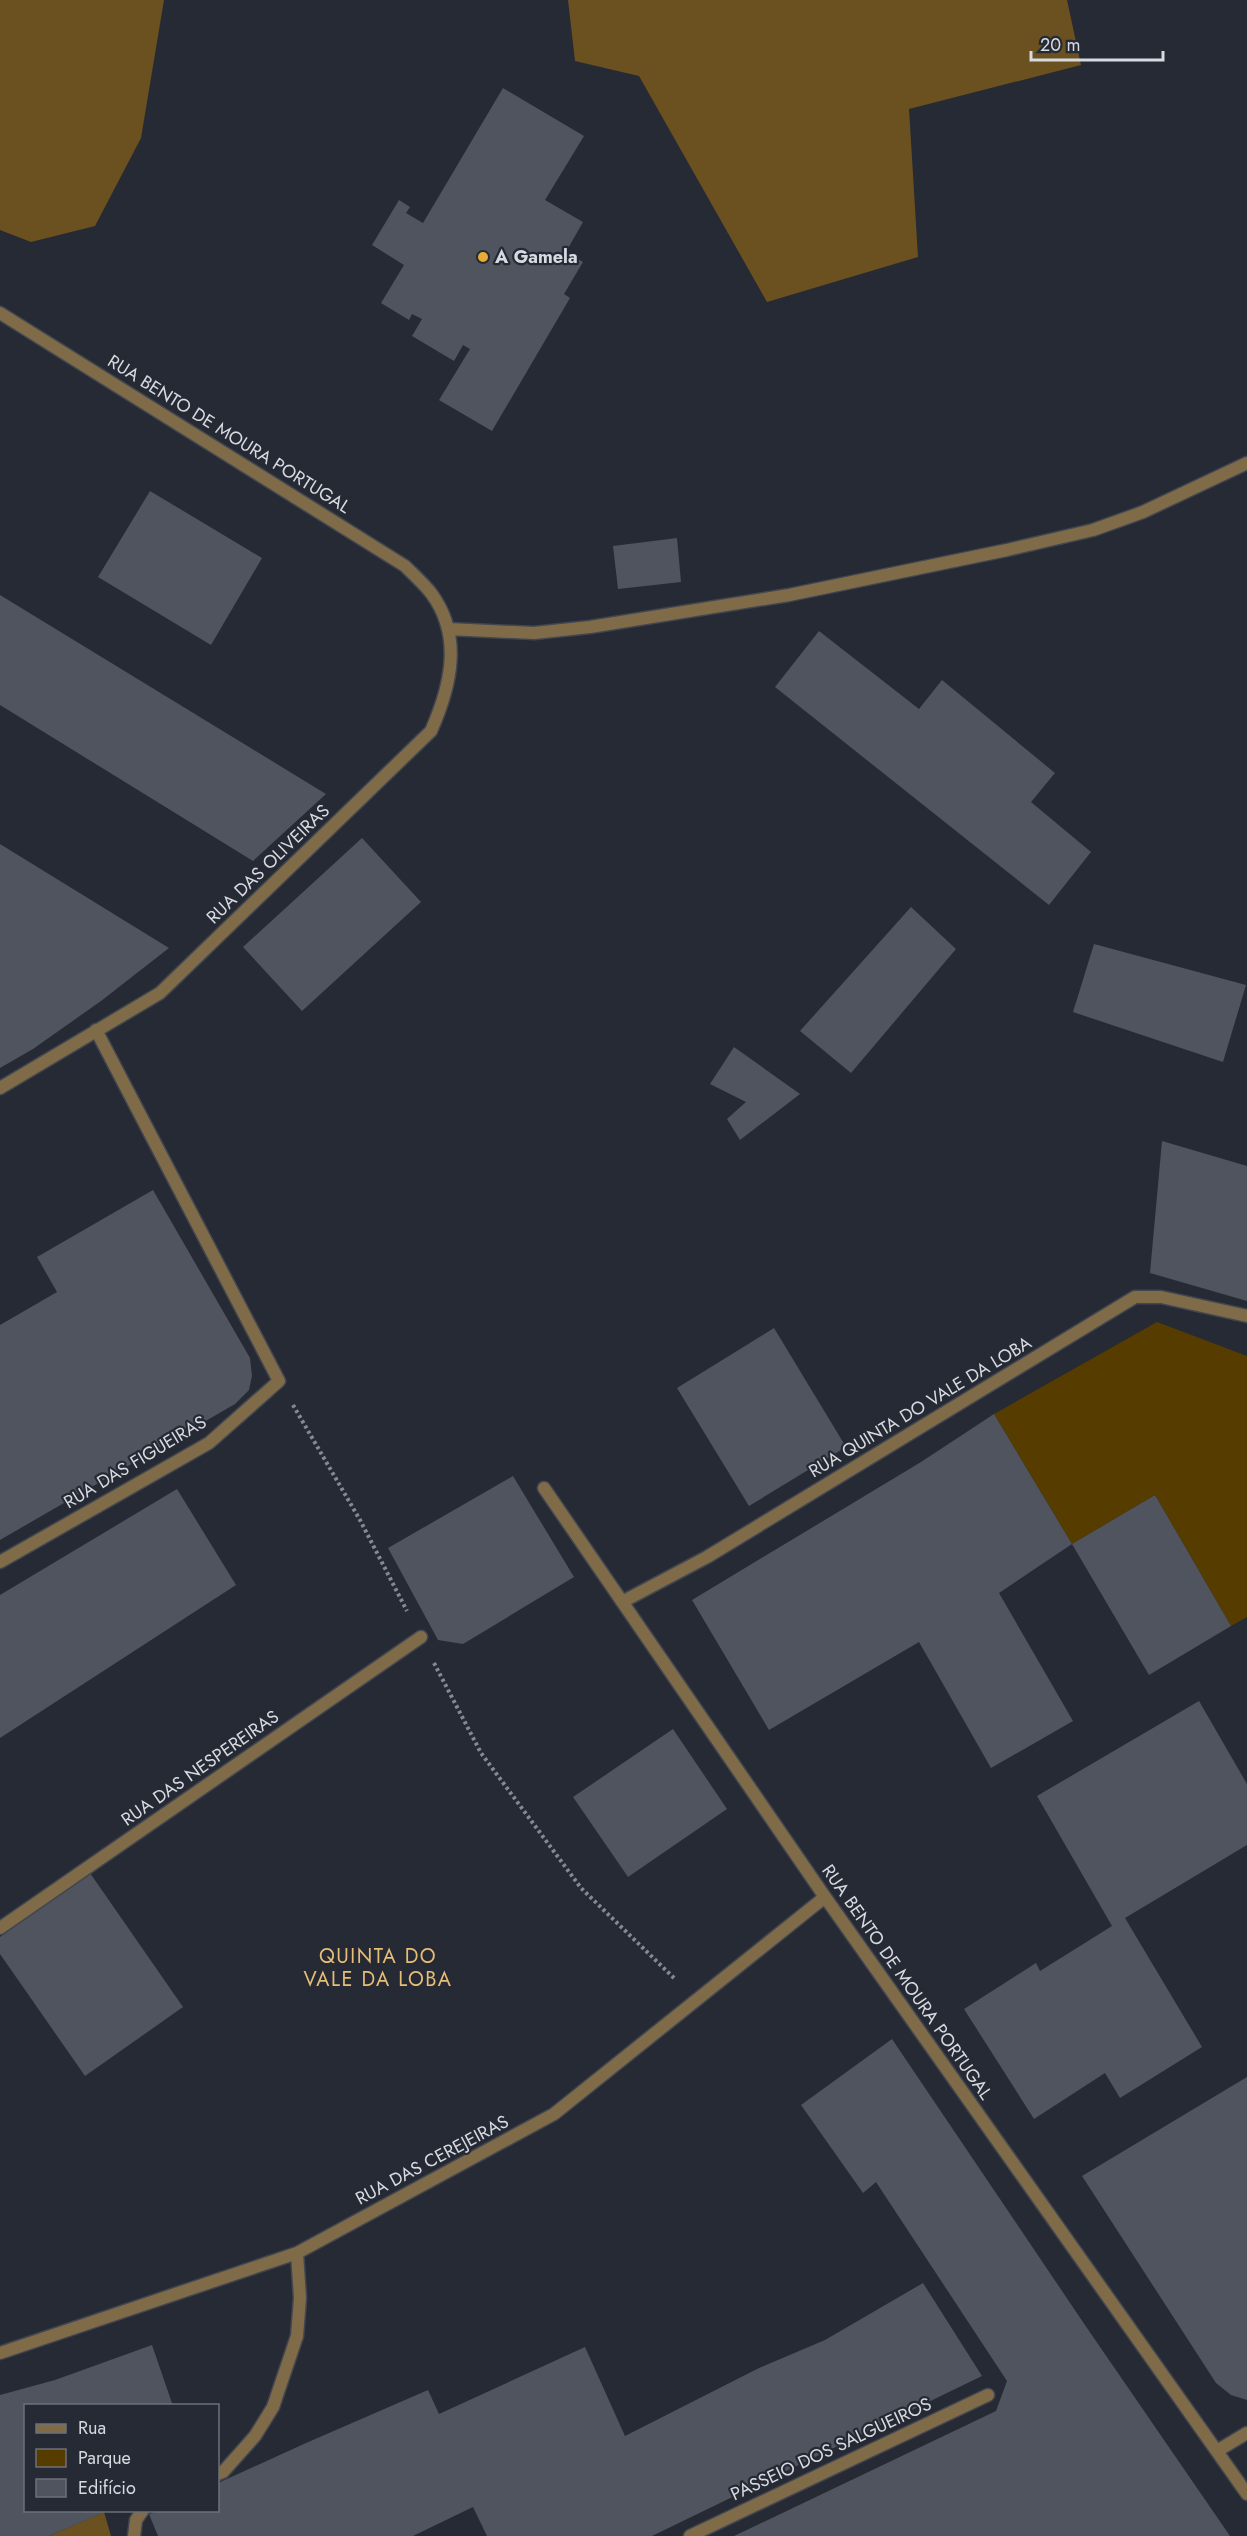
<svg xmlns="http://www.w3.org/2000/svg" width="1247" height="2536" viewBox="0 0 1247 2536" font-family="Jost,sans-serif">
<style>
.green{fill:#573c00}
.forest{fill:#6b5120}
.building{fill:#4f545f}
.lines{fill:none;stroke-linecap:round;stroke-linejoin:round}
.service-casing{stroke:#424650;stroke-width:15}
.minor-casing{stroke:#424650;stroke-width:15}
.tertiary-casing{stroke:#424650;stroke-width:15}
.path{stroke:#858991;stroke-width:4;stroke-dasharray:3 3;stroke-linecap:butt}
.service{stroke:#7f6b48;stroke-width:12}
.minor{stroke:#7f6b48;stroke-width:12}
.tertiary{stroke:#7f6b48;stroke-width:12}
.poi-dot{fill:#e6ac36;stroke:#262a34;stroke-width:2}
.labels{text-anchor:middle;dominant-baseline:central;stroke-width:4.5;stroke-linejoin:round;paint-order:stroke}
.poi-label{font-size:18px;font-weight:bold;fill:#d7dae1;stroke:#262a34;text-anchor:start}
.street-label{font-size:18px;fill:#d7dae1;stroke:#262a34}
.neighbourhood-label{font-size:20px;letter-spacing:1.5px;fill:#e6be77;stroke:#262a34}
</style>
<rect width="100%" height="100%" fill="#262a34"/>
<path class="green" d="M1157,1322L1247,1356V1617L1231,1626L1155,1495L1072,1544L994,1414Z"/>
<path class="forest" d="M0,0H164L141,138L95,226L31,242L0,230Z
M568,0H1067L1081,65L909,109L918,257L767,302L639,76L575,61Z
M104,2512L111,2536H49Z"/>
<path class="building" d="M503,88L584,136L545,200L583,222L566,252L583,262L564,294L570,298L492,431L439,400L470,349L463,345L454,361L412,336L422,319L412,314L409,320L381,303L404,265L372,245L399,200L410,207L406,213L423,223Z
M150,491L262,558L211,645L98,577Z
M677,538L681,582L618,589L613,546Z
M0,595L326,794L253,861L0,705Z
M819,631L919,709L942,680L1055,773L1031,802L1091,852L1049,905L775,687Z
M362,838L421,902L302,1011L243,947Z
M0,844L169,948L101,1001L33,1049L0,1068Z
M911,907L956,949L851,1073L800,1031Z
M1094,944L1246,985L1223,1062L1073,1012Z
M734,1047L800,1094L740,1140L727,1119L746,1102L710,1084Z
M1162,1141L1247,1166V1301L1150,1273Z
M153,1190L250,1358L252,1376L249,1390L235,1404L0,1540V1325L57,1292L37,1257Z
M774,1328L846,1447L749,1506L677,1388Z
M994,1414L1072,1544L999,1593L1073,1721L991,1768L919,1642L769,1730L692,1600L921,1462Z
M513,1476L574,1577L463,1644L438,1640L388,1548Z
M177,1489L236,1585L0,1738V1595Z
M1155,1495L1231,1626L1149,1675L1072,1544Z
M1199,1701L1247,1784V1845L1125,1918L1202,2047L1120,2098L1105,2073L1034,2119L964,2009L1036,1963L1040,1971L1112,1926L1037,1796Z
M673,1729L727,1809L628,1877L573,1797Z
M90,1873L183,2007L85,2076L0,1954V1937Z
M892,2039L1087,2328L1230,2536H734L996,2411L1007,2381L876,2182L863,2193L801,2105Z
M1247,2077V2400L1231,2395L1216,2383L1082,2176Z
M923,2283L982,2376L652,2536H487L473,2507L413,2536H158L149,2514L157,2511H218V2483L306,2443L428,2390L439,2414L585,2347L625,2436L759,2368L825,2340Z
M152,2345L173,2406H26V2511H107L49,2536H0V2395L55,2380Z"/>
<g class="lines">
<g class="service-casing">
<path id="service" d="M448,629L534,633L590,627L789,595L1007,550L1093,530L1143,512L1247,463"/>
</g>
<g class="minor-casing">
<path id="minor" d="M544,1488L825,1897L1247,2494
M0,1562L209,1443L279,1381L96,1030
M622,1602L707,1557L1135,1297H1161L1247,1316
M0,1928L421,1637
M0,2353L297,2253L554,2114L825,1897
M1217,2451L1247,2433
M218,2474L223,2472L255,2436L273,2407L297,2336L300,2298L297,2253
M134,2536L136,2520L143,2510
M690,2536L988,2395"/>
</g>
<g class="tertiary-casing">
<path id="tertiary" d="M0,313L405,566C414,575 424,584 431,593C463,636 451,686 431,731L160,993L0,1088"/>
</g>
<path class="path" d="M293,1405L360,1520L407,1611
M434,1663L481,1753L581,1888L675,1979"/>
<use href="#service" class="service"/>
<use href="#minor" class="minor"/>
<use href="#tertiary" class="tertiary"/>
</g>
<circle class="poi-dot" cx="483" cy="257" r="6"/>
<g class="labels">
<g class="poi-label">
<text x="495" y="257">A Gamela</text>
</g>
<g class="street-label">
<text transform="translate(229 434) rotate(32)">RUA BENTO DE MOURA PORTUGAL</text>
<text transform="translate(268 864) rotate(-44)">RUA DAS OLIVEIRAS</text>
<text transform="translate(920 1407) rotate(-31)">RUA QUINTA DO VALE DA LOBA</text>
<text transform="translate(135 1462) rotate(-31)">RUA DAS FIGUEIRAS</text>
<text transform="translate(200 1768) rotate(-35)">RUA DAS NESPEREIRAS</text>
<text transform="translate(907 1982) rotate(55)">RUA BENTO DE MOURA PORTUGAL</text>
<text transform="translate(432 2160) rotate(-28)">RUA DAS CEREJEIRAS</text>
<text transform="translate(831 2449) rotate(-25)">PASSEIO DOS SALGUEIROS</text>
</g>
<g class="neighbourhood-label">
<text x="378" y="1956">QUINTA DO<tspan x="378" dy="23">VALE DA LOBA</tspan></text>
</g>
</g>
<rect x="24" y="2404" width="195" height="108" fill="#262a34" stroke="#6d7079" stroke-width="1.5"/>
<rect x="36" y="2424" width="30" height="9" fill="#7f6b48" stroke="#6d7079" stroke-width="1.5"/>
<text x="78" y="2434" font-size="18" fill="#d7dae1">Rua</text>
<rect x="36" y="2449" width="30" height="18" fill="#573c00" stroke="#6d7079" stroke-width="1.5"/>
<text x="78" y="2464" font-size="18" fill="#d7dae1">Parque</text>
<rect x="36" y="2479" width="30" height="18" fill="#4f545f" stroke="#6d7079" stroke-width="1.5"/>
<text x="78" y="2494" font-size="18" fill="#d7dae1">Edifício</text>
<path d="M1031 51v9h132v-9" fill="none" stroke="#d7dae1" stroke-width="3"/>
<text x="1040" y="51" font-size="18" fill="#d7dae1" stroke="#262a34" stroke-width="4.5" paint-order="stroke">20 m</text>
</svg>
